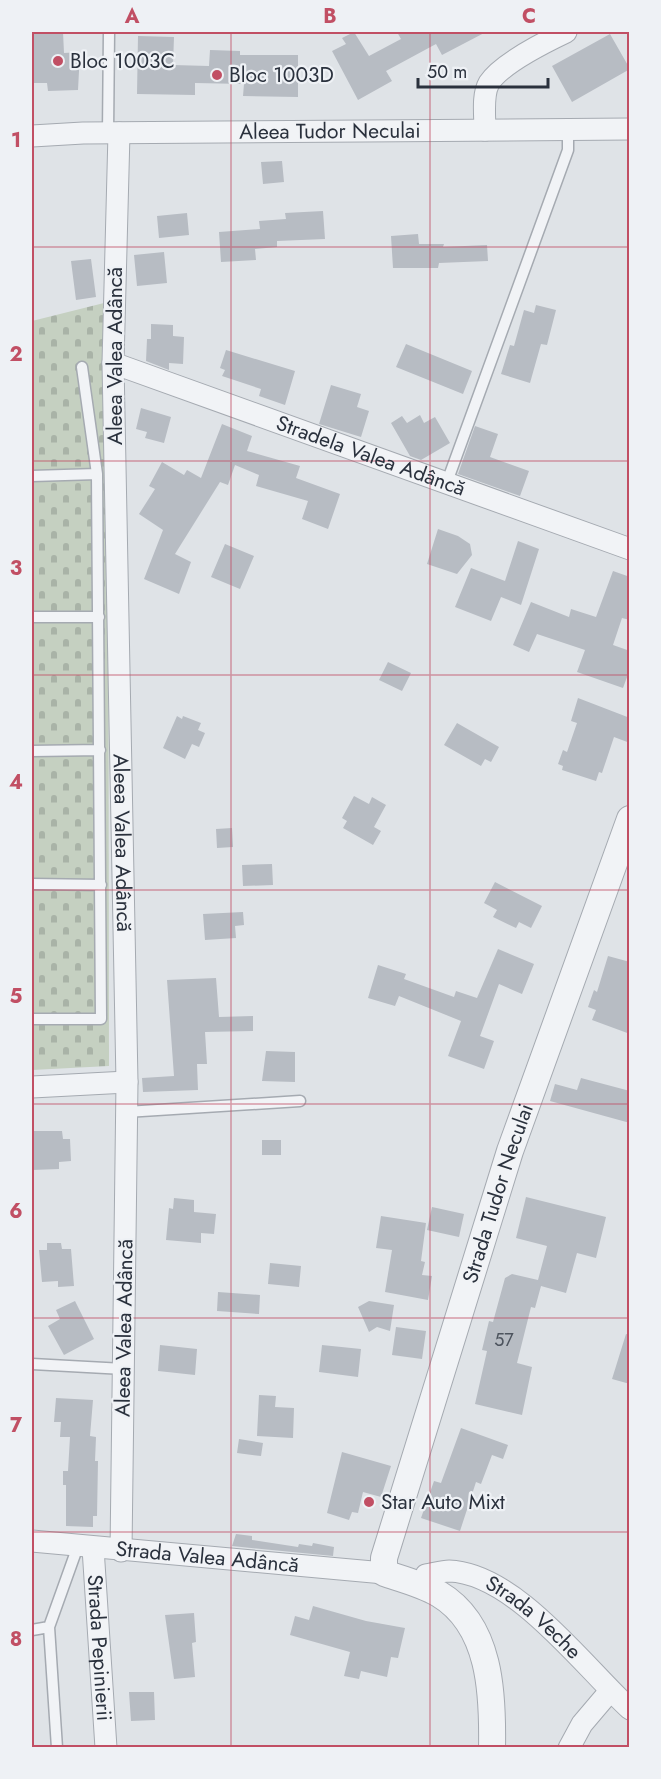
<svg xmlns="http://www.w3.org/2000/svg" width="661" height="1779" viewBox="0 0 661 1779" font-family="Jost,sans-serif">
<style>
.cemetery{fill:url(#cemetery-stones)}
.building{fill:#b7bcc3}
.lines{fill:none;stroke-linecap:round;stroke-linejoin:round}
.service-casing{stroke:#a5aab1;stroke-width:13}
.minor-casing{stroke:#a5aab1;stroke-width:23}
.tertiary-casing{stroke:#a5aab1;stroke-width:28}
.service{stroke:#f1f3f6;stroke-width:10}
.minor{stroke:#f1f3f6;stroke-width:21}
.tertiary{stroke:#f1f3f6;stroke-width:26}
.grid{fill:none;stroke:#c14f64;stroke-width:1.5;stroke-opacity:0.55}
.poi-dot{fill:#c14f64;stroke:#eef1f5;stroke-width:2}
.labels{text-anchor:middle;dominant-baseline:central;stroke-width:4.5;stroke-linejoin:round;paint-order:stroke}
.number-label{font-size:18px;fill:#4d545e}
.poi-label{font-size:21px;fill:#2a313d;stroke:#eef1f5;text-anchor:start}
.street-label{font-size:21px;fill:#2a313d;stroke:#eef1f5}
.neatline{fill:none;stroke:#c14f64;stroke-width:2}
.grid-label{font-size:20px;text-anchor:middle;font-weight:bold;fill:#c14f64}
</style>
<defs>
<pattern id="cemetery-stones" width="16" height="16" patternUnits="userSpaceOnUse" patternTransform="scale(1.5)"><rect width="16" height="16" fill="#c5d0c1"/><path d="M2 7V4a2 2 0 0 1 4 0v3zM10 15v-3a2 2 0 0 1 4 0v3z" fill="#a9b3a7"/></pattern>
</defs>
<rect width="100%" height="100%" fill="#dfe3e7"/>
<path class="cemetery" d="M108,302L109,1066L32,1070V321Z"/>
<path class="building" d="M32,32H63L64,53L80,52L78,90L48,91L47,83H32Z
M354,32L369,56L401,39L397,32H486L442,55L436,44L386,71L392,81L358,100L332,51L346,44L342,38Z
M610,34L630,69L572,102L552,66Z
M138,36L174,37L173,65L209,66L210,50L240,51V55H298V97L243,96L244,84L195,83V95L137,94Z
M282,161L284,182L263,184L261,162Z
M323,211L325,239L277,241V247L255,249L256,260L221,262L219,232L260,229L259,221L286,219L285,213Z
M187,213L189,235L159,238L157,216Z
M418,234L419,244H444L443,247L487,245L488,261L439,263L438,268H393L391,236Z
M164,252L167,283L137,286L134,255Z
M91,259L96,297L76,300L71,261Z
M536,305L556,310L547,345L541,344L530,383L501,374L510,345L514,346L524,310L534,313Z
M151,324L173,325V336L184,337L183,364L169,363V370L146,361L147,339H151Z
M406,344L472,371L463,394L396,367Z
M226,350L295,371L285,405L259,396L261,389L222,376L225,370L220,368Z
M331,385L361,394L357,407L369,411L361,437L319,424Z
M141,408L171,417L164,443L145,438L147,432L136,429Z
M420,415L424,423L435,417L450,443L421,460L410,456L391,423L402,416L407,423Z
M222,424L252,436L247,451L300,466L296,478L340,494L328,529L302,519L308,501L256,486L259,475L235,465L228,485L220,482L175,554L191,562L179,594L144,579L163,530L139,514L155,489L149,486L162,462L184,475L187,470L201,478Z
M475,426L498,434L490,457L529,471L520,496L458,474Z
M438,529L458,536L470,544L472,555L457,574L427,564Z
M518,541L539,549L521,605L501,597L491,621L455,607L471,568L505,581Z
M225,544L254,556L240,589L211,577Z
M613,571L630,577V620L622,618L613,645L630,651V669L623,688L577,672L585,650L537,634L529,652L513,645L531,602L569,617L571,609L596,617Z
M388,662L411,673L402,691L379,680Z
M578,698L630,718V743L614,737L602,773L599,772L596,781L562,770L563,766L558,764L563,750L567,752L577,723L571,721Z
M177,716L182,719L183,716L201,723L198,730L205,733L199,747L192,744L185,759L163,748Z
M457,723L499,747L491,762L485,759L481,766L444,745Z
M354,796L369,804L372,797L386,805L374,827L381,831L373,845L343,828L347,821L342,818Z
M232,828L233,847L217,848L216,829Z
M272,864L273,885L243,886L242,865Z
M495,882L542,906L531,928L519,922L516,928L493,917L497,910L484,903Z
M243,912L244,925L235,926L236,938L205,940L203,914Z
M498,949L534,964L522,994L499,984L480,1036L494,1041L484,1069L448,1056L461,1021L399,996L395,1006L368,998L378,965L406,974L404,979L454,997L456,991L477,998Z
M608,956L630,962V1034L592,1020L596,1010L588,1007L594,990L597,992Z
M216,978L219,1017L253,1016V1031L205,1032L207,1064H197L198,1090L143,1092L142,1078L174,1076L167,980Z
M266,1051L295,1052V1082L262,1081Z
M581,1078L630,1091V1123L550,1101L555,1084L577,1090Z
M32,1131H62L63,1139H70L71,1161L59,1162V1169L32,1170Z
M262,1140H281V1155H262Z
M526,1197L606,1217L596,1258L577,1253L566,1293L541,1286L535,1308L531,1307L517,1363L532,1367L522,1415L475,1404L487,1351L482,1350L489,1321L493,1322L505,1278L512,1274L538,1280L547,1246L516,1238Z
M174,1198L194,1200V1212L216,1214L214,1234L201,1233V1243L166,1240L169,1208L173,1209Z
M432,1207L464,1214L459,1237L427,1230Z
M381,1216L426,1223L421,1261L425,1262L422,1275L432,1276L428,1300L385,1292L392,1250L376,1248Z
M47,1243H61L62,1249H71L74,1286L58,1287V1281L42,1282L39,1250H47Z
M270,1263L301,1266L299,1287L268,1284Z
M218,1292L260,1295L259,1314L217,1311Z
M75,1301L94,1339L64,1355L48,1326L60,1319L56,1310Z
M369,1301L394,1305L390,1331L377,1327L369,1332L358,1307Z
M396,1327L426,1331L422,1359L392,1355Z
M626,1334L630,1335V1384L612,1379Z
M160,1345L197,1349L195,1375L158,1371Z
M322,1345L361,1349L358,1377L319,1372Z
M259,1395L276,1396L275,1407L294,1408L293,1438L257,1436Z
M56,1398L93,1400L90,1436L96,1437L95,1461H98L97,1516H93V1527L66,1526V1485H63V1471H68L70,1437H60L61,1422H54Z
M461,1428L508,1445L503,1459L492,1455L481,1484L476,1482L460,1531L421,1518L434,1481L441,1483Z
M239,1439L263,1443L261,1456L237,1453Z
M342,1452L391,1466L381,1497L363,1492L358,1513L352,1512L349,1520L327,1513Z
M236,1534L252,1536V1540L298,1547L299,1544L312,1546L313,1543L334,1547L333,1556L232,1546Z
M313,1606L366,1621L405,1628L398,1658L391,1657L387,1677L361,1671L359,1679L344,1676L350,1652L290,1635L295,1616L309,1620Z
M194,1613L196,1642L192,1643L195,1677L174,1679L165,1615Z
M129,1692H154L155,1720L131,1721Z"/>
<g class="lines">
<g class="service-casing">
<path id="service" d="M108,133L109,32
M32,476L97,474
M447,482L568,150V129
M32,617H99
M32,751L100,750
M32,884L101,885
M32,1019H101L97,474L82,367
M126,1112L300,1101
M32,1364L124,1369
M32,1630L49,1627
M57,1748L49,1627L78,1546"/>
</g>
<g class="minor-casing">
<g id="minor">
<path d="M485,130C485,116 482,95 489,83C502,63 545,42 566,32"/>
<path id="s1" d="M119,133L113,363L127,1082L121,1551"/>
<path id="s2" d="M32,136L83,133L630,129"/>
<path id="s3" d="M113,363L630,549"/>
<path d="M32,1087L127,1082"/>
<path id="s4" d="M32,1541L384,1573"/>
<path id="s5" d="M93,1548L106,1748"/>
<path id="s6" d="M421,1586L426,1575C433,1574 442,1571 449,1571C515,1573 584,1667 630,1709"/>
<path d="M569,1748L582,1724L610,1691"/>
</g>
</g>
<g class="tertiary-casing">
<g id="tertiary">
<path id="s7" d="M492,1748C493,1694 491,1625 439,1594C422,1584 402,1579 384,1573V1558L510,1151L630,819"/>
</g>
</g>
<use href="#service" class="service"/>
<use href="#minor" class="minor"/>
<use href="#tertiary" class="tertiary"/>
</g>
<path class="grid" d="M231,32V1748M430,32V1748M32,247H630M32,461H630M32,675H630M32,890H630M32,1104H630M32,1318H630M32,1532H630"/>
<g class="poi-dot">
<circle cx="58" cy="61" r="6"/>
<circle cx="217" cy="75" r="6"/>
<circle cx="369" cy="1502" r="6"/>
</g>
<g class="labels">
<g class="number-label">
<text x="504" y="1340">57</text>
</g>
<g class="poi-label">
<text x="70" y="61">Bloc 1003C</text>
<text x="229" y="75">Bloc 1003D</text>
<text x="381" y="1502">Star Auto Mixt</text>
</g>
<g class="street-label">
<text stroke="none"><textPath href="#s2" startOffset="298">Aleea Tudor Neculai</textPath></text>
<text transform="translate(115 356) rotate(-90)">Aleea Valea Adâncă</text>
<text stroke="none"><textPath href="#s3" startOffset="274">Stradela Valea Adâncă</textPath></text>
<text stroke="none"><textPath href="#s1" startOffset="710">Aleea Valea Adâncă</textPath></text>
<text stroke="none"><textPath href="#s7" startOffset="627">Strada Tudor Neculai</textPath></text>
<text transform="translate(124 1328) rotate(-89)">Aleea Valea Adâncă</text>
<text stroke="none"><textPath href="#s4" startOffset="176">Strada Valea Adâncă</textPath></text>
<text stroke="none"><textPath href="#s6" startOffset="134">Strada Veche</textPath></text>
<text stroke="none"><textPath href="#s5" startOffset="100">Strada Pepinierii</textPath></text>
</g>
</g>
<rect width="661" height="1779" fill="none" stroke="#eef1f5" stroke-width="66"/>
<path d="M418 78v9h130v-9" fill="none" stroke="#2a313d" stroke-width="3"/>
<text x="427" y="78" font-size="18" fill="#2a313d" stroke="#eef1f5" stroke-width="4.5" paint-order="stroke">50 m</text>
<rect x="33" y="33" width="595" height="1713" class="neatline"/>
<g class="grid-label">
<text x="132" y="23">A</text>
<text x="330" y="23">B</text>
<text x="529" y="23">C</text>
<text x="16" y="147">1</text>
<text x="16" y="361">2</text>
<text x="16" y="575">3</text>
<text x="16" y="789">4</text>
<text x="16" y="1003">5</text>
<text x="16" y="1218">6</text>
<text x="16" y="1432">7</text>
<text x="16" y="1646">8</text>
</g>
</svg>
